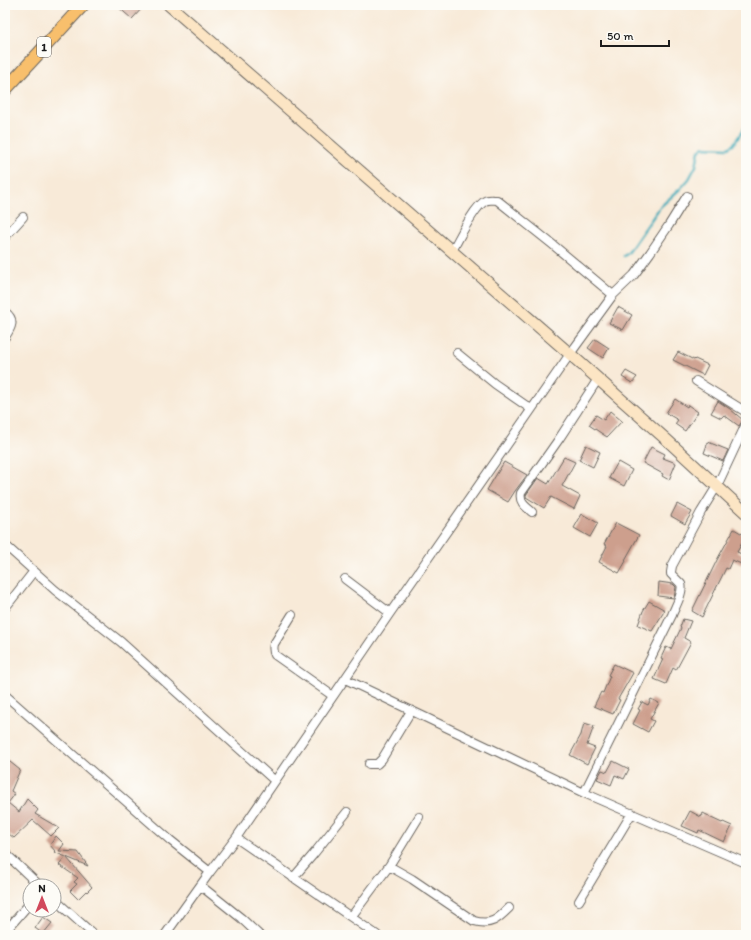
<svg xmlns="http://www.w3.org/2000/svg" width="751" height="940" viewBox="0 0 751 940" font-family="Itim,sans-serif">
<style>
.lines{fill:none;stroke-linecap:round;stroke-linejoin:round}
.stream{stroke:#3cabb9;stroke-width:2.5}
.building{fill:#cd9f8d}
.street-casing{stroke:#69645e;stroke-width:10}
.secondary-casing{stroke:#69645e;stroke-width:13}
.primary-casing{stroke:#69645e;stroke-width:14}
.street{stroke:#fff;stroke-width:8}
.secondary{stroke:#fce5c4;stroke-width:11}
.primary{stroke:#f8bf6c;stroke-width:12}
.labels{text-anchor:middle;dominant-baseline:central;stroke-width:3;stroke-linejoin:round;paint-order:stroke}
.shield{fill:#fdfcf7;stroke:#605f5e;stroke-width:1}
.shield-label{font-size:12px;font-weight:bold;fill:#1c1c1c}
</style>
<rect width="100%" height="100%" fill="#fdfcf7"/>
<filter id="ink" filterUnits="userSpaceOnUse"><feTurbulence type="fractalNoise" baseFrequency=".025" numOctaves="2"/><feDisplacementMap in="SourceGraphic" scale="8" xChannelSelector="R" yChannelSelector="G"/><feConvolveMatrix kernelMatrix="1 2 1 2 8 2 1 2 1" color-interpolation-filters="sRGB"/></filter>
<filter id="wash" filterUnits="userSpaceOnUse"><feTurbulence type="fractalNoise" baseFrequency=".012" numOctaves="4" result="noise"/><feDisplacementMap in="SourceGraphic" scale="16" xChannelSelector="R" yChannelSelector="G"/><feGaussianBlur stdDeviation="0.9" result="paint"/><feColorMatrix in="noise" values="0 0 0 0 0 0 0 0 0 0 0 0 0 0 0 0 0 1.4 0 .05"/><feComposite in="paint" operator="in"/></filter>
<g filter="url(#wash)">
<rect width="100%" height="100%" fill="#f8ead8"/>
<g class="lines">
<path class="stream" d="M624,256L628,253L660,207L680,189L689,179L696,166L699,151L704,147L728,148L733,145L746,126"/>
</g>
<g id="blocks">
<path class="building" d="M116,5H145L132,19Z
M618,307L632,315L623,330L609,323Z
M595,339L609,348L603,358L588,348Z
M678,352L694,360L695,359L708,365L703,375L673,360Z
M626,371L637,377L632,383L622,377Z
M675,399L687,407L688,405L698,412L685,431L675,424L678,420L666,413Z
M718,401L730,409L743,420L739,426L724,415L721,418L711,413Z
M610,411L622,421L607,437L589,425L596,415L604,420Z
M708,442L728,450L723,461L704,453Z
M586,445L600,452L593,467L579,460Z
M651,447L665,454L663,458L676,463L669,480L662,476L663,474L643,463Z
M564,457L575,462L562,486L580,496L574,509L551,497L544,508L526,497V495L538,478L548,484Z
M504,462L527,475L515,491L508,502L487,490Z
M618,462L632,470L624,486L609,478Z
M677,504L692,512L685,524L671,516Z
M582,514L598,523L590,537L574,528Z
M616,523L639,535L625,560L626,561L619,573L599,562L607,546L604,544Z
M734,529L746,536L737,552L746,556V566L732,560L728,569L726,568L702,617L692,611L717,560Z
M659,582L673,584L676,587L674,598L658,596Z
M649,601L665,610L652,631L638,625L643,611Z
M683,619L691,621L684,638L691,642L676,670L673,668L666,684L654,679L663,659L661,658L666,647L671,649L681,628L680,627Z
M614,664L633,673L618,699L620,700L613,714L594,706L601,692L603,693L610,676L608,675Z
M651,699L659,703L650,719L654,721L648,732L633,724L640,710L638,709L642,702L648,705Z
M584,723L594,726L587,745L595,748L587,764L570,755L581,735Z
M5,758L20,770L11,791L15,794L8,803L19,812L27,799L38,810L35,814L59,828L51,836L33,820L14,838L5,831Z
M613,761L629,769L624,779L615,775L611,785L597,779L602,770L607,772Z
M690,811L701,817L703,813L709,816V817L722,823L723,822L732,826L724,842L699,830L698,833L682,826Z
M56,836L64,844L59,851L78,852L88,866L54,852L55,851L50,845Z
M66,857L92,887L87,892L86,891L78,899L70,891L77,884L74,882L78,878L59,865Z
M43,917L52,923L43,934L35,928Z"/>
</g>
</g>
<g filter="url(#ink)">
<use href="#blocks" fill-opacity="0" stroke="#69645e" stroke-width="1"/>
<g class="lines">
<g class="street-casing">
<path id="street" d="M5,237L23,217
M613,295L634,275L650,253L669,225L687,196
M5,312C16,320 11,328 5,337
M457,353L495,384L531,409
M696,381L746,412
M532,512C525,506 519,502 521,493L559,439L598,379
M5,545L55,590L121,642L275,781
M345,579L390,613
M5,608L34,571
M292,615L274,644C273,648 273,651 275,655L333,696
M345,679L584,793L746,863
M5,695L170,840L210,872
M369,764H377L382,759L411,711
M584,793L672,615C675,607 684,592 681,584L671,574V572L672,566L701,512L717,486L746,424
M236,838L377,935
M5,853L40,886
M389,866L419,817
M293,878L312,856L347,812
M201,886L241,918L259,935
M54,899L94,935
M579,901L632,813
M351,917L389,866L412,879L474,921C491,926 498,919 509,908
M5,932L30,903
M165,935L210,872L236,838L390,613L570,354L613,295L552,244L497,200C493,200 488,199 485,201C473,208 459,239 452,251"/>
</g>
<g class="secondary-casing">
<path id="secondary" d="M169,5L570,354L668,441L746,513"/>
</g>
<g class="primary-casing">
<path id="primary" d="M5,90L83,5"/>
</g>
<use href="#street" class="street"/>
<use href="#secondary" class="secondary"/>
<use href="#primary" class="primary"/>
</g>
</g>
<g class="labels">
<rect class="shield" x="37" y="37" width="14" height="20" rx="3"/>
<g class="shield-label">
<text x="44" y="47">1</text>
</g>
</g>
<rect width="751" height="940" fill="none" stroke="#fdfcf7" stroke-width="20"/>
<g transform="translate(42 898)"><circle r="19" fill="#fdfcf7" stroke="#a3a29f"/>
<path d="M0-3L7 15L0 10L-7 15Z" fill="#d1495b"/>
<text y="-6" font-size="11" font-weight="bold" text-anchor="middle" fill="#1c1c1c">N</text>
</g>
<path d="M601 40v6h68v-6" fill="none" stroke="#1c1c1c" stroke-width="2"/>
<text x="607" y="40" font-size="12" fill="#1c1c1c" stroke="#fdfcf7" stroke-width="3" paint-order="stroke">50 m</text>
</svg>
